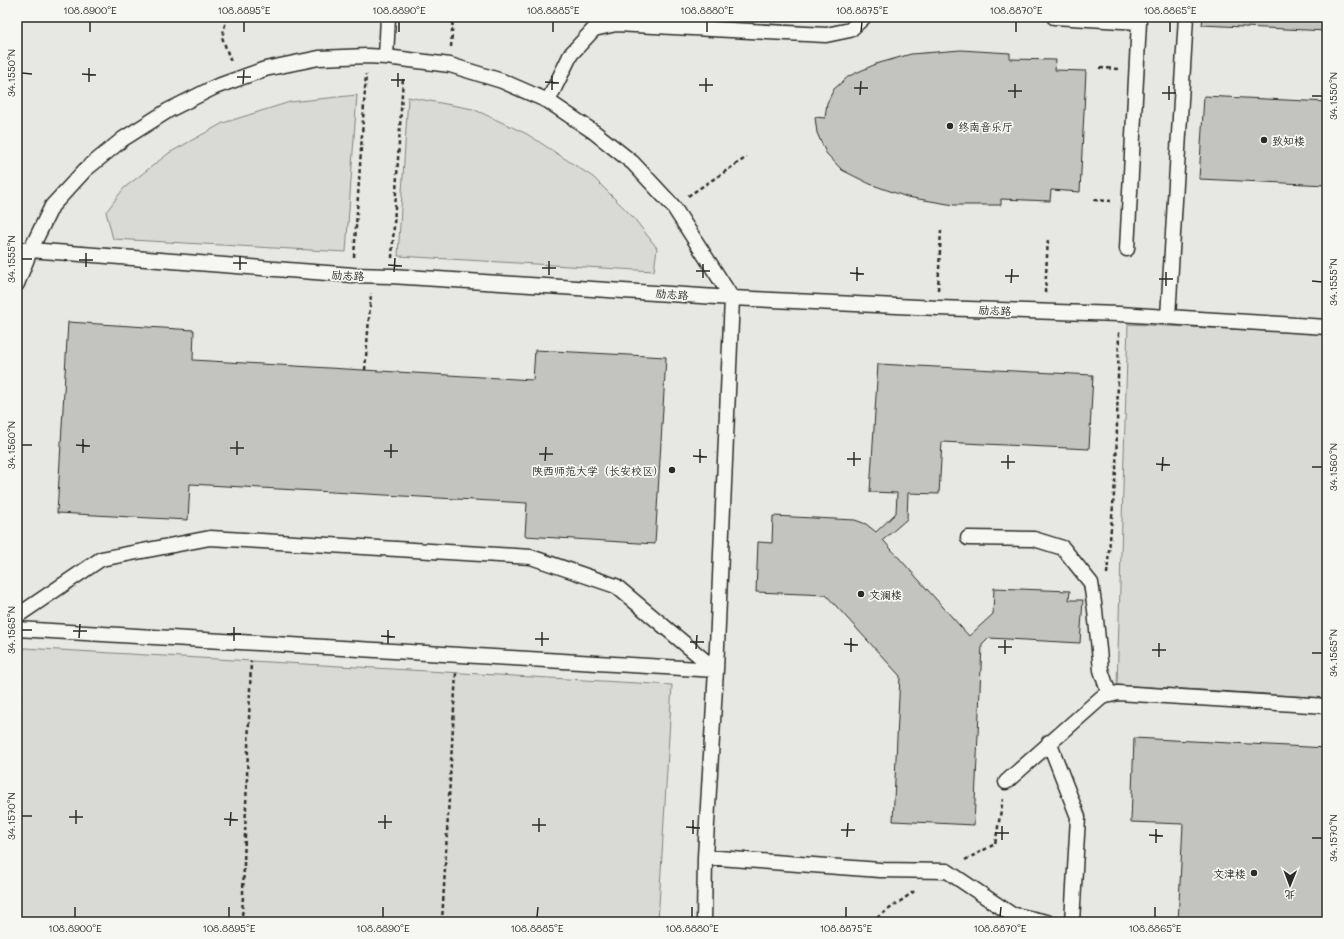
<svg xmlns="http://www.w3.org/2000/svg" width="1344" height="939" viewBox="0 0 1344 939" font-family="Mali,'LXGW WenKai TC',sans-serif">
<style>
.built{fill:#e7e7e3}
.green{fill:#d9d9d5;stroke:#828280}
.building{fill:#c3c3c0;stroke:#2b2b2b}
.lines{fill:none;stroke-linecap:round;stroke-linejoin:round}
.lane-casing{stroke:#2b2b2b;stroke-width:17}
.path{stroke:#2b2b2b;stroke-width:2.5;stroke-dasharray:4 3;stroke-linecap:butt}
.lane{stroke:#f6f6f2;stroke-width:14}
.ticks{fill:none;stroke:#2b2b2b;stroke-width:1.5}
.poi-dot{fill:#2b2b2b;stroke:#f6f6f2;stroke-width:1.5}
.labels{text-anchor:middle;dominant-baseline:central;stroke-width:3.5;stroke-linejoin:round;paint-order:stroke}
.poi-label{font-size:11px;fill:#2b2b2b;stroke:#f6f6f2;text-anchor:start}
.street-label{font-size:11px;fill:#2b2b2b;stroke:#f6f6f2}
.neatline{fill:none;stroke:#2b2b2b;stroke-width:1.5}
.ticks-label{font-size:10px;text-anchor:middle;fill:#2b2b2b}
</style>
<rect width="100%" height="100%" fill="#f6f6f2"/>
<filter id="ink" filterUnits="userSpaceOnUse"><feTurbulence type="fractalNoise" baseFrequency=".025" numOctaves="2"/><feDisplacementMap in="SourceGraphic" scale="8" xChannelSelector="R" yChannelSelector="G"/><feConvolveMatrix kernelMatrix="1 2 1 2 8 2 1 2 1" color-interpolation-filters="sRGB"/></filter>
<g filter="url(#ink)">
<path class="built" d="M17,17H1327V922H17Z"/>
<path class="green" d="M357,95L346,252L113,239L106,212L124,188L169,153L223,123L290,102Z
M408,97L473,109L527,134L593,177L633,217L657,248L654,271L398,256Z
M1128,324L1327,334V698L1117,685Z
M24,648L672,685L658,922H17V766Z"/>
<path class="building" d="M1203,17H1327V31L1202,25Z
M961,50L1010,53V59L1056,60L1055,70L1086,71L1080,192L1051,190L1050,201L1001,199V205H954L907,197L870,184L842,170L826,153L817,133L815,117L825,118L827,103L834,89L849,76L876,64L911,54Z
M1204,96L1327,102V185L1199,179Z
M68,322L194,330L193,360L533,380L535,350L666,357L655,544L525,536L527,503L190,484L188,520L57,513Z
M878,364L1093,375L1089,449L942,442L939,494L908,493L907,519L883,540L969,636L993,614L994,588L1070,591L1069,600H1083L1080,643L989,638L982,645L974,825L893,821L900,676L826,595L756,592L758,542L772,543L773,516L855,520L866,524L876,532L896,513L897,493L870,492Z
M1134,738L1327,748V922H1178L1183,824L1131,822Z"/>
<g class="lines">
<g class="lane-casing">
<path id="lane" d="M1054,17L1139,22L1127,249
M386,57L388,17
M548,101L571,54L594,29L616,24L826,35L850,30L864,17
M17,249L353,275L391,276L732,298L938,308L1119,314L1327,327
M17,284L30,251L52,206L85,170L123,139L169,110L215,87L265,69L319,58L367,56L386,57L450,65L502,81L548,101L594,132L633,163L673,206L732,298L716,670L705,857L704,922
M1168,317L1186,17
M968,538L1034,539L1063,548L1091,583L1095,610L1101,670L1109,694
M17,616L101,559L210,538L531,557L616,586L716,670
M17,629L716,670
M1049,742L1078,817L1072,922
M1006,782L1102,697L1118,693L1327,706
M705,857L880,870L947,871L1011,914L1047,922"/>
</g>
<path class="path" d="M227,17L222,37L231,62
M451,47L453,17
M1100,68L1119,69
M688,196L747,157
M1094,200L1111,201
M17,219L21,228
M354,257L366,74
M392,258L403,77
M938,290L941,230
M1045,293L1048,238
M365,370L371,293
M1107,574L1116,471L1119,331
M965,860L995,844L1003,799
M242,922L251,661
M442,922L456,673
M871,922L916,890"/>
<use href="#lane" class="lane"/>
</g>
</g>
<path class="ticks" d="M90,32V22M244,32V22M399,32V22M553,32V22M707,32V22M861,32L862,22M1016,32V22M1170,32V22M22,73L32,74M82,74L96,75M237,77H251M391,80H405M89,82V68M545,82L559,83M243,84L244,70M699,85H713M398,87V73M854,88H868M552,90V76M1008,91H1022M706,92V78M1162,93H1176M860,95L861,81M1312,96H1322M1015,98V84M1169,100V86M22,259H32M79,260H93M233,263H247M388,265L402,266M86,267V253M542,268H556M240,270V256M696,271H710M394,272L395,258M850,273L864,274M549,275V261M1005,276H1019M703,278V264M1159,279H1173M857,281V267M1312,281L1322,282M1011,283L1012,269M1166,286V272M22,445H32M76,445L90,446M230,448H244M384,451H398M83,453V439M539,454H553M237,455V441M693,456L707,457M391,458V444M847,459H861M545,461L546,447M1001,462H1015M700,463V449M1156,464L1170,465M854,466V452M1312,467H1322M1008,469V455M1162,471L1163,457M22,630H32M73,631H87M227,634H241M381,636L395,637M79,638L80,624M535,639H549M234,641V627M690,642H704M388,644V630M844,644L858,645M542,646V632M998,647H1012M696,649L697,635M1152,650H1166M851,652V638M1312,653H1322M1005,654V640M1159,657V643M22,816H32M69,817H83M224,819L238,820M378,822H392M76,824V810M532,825H546M230,826L231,812M686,827L700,828M385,829V815M841,830H855M539,832V818M995,833H1009M693,834V820M1149,835L1163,836M847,837L848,823M1312,838H1322M1002,840V826M1156,843V829M75,917V907M229,917V907M383,917V907M537,917L538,907M692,917V907M846,917V907M1000,917L1001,907M1155,917V907"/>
<g class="poi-dot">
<circle cx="950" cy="126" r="4"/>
<circle cx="1264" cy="140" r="4"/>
<circle cx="672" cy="470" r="4"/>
<circle cx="861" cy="594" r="4"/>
<circle cx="1254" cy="873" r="4"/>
</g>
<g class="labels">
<g class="poi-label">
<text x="958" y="126">终南音乐厅</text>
<text x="1272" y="140">致知楼</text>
<text x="664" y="470" text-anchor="end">陕西师范大学（长安校区）</text>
<text x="869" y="594">文澜楼</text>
<text x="1246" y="873" text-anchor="end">文津楼</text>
</g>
<g class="street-label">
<text transform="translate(348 275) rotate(3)">励志路</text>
<text transform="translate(672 294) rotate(4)">励志路</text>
<text transform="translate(995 310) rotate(2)">励志路</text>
</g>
</g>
<rect width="1344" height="939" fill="none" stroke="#f6f6f2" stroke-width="44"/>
<g transform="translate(1290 885) rotate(181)" stroke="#f6f6f2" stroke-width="3" paint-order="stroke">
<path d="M0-3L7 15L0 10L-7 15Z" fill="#2b2b2b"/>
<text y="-6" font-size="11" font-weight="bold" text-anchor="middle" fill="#2b2b2b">北</text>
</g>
<rect x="22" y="22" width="1300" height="895" class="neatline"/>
<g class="ticks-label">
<text x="90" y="14">108.8900°E</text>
<text x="244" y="14">108.8895°E</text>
<text x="399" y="14">108.8890°E</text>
<text x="553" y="14">108.8885°E</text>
<text x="707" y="14">108.8880°E</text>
<text x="862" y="14">108.8875°E</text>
<text x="1016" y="14">108.8870°E</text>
<text x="1170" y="14">108.8865°E</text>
<text transform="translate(11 73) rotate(-90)" y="4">34.1550°N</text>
<text transform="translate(1333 96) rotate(-90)" y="4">34.1550°N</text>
<text transform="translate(11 259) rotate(-90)" y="4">34.1555°N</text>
<text transform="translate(1333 282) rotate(-90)" y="4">34.1555°N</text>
<text transform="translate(11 445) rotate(-90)" y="4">34.1560°N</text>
<text transform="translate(1333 467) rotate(-90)" y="4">34.1560°N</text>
<text transform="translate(11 630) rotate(-90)" y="4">34.1565°N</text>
<text transform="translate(1333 653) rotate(-90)" y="4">34.1565°N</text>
<text transform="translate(11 816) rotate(-90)" y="4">34.1570°N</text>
<text transform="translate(1333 838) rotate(-90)" y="4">34.1570°N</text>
<text x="75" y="932">108.8900°E</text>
<text x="229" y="932">108.8895°E</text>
<text x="383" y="932">108.8890°E</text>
<text x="537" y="932">108.8885°E</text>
<text x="692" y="932">108.8880°E</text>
<text x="846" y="932">108.8875°E</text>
<text x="1000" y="932">108.8870°E</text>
<text x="1155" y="932">108.8865°E</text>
</g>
</svg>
